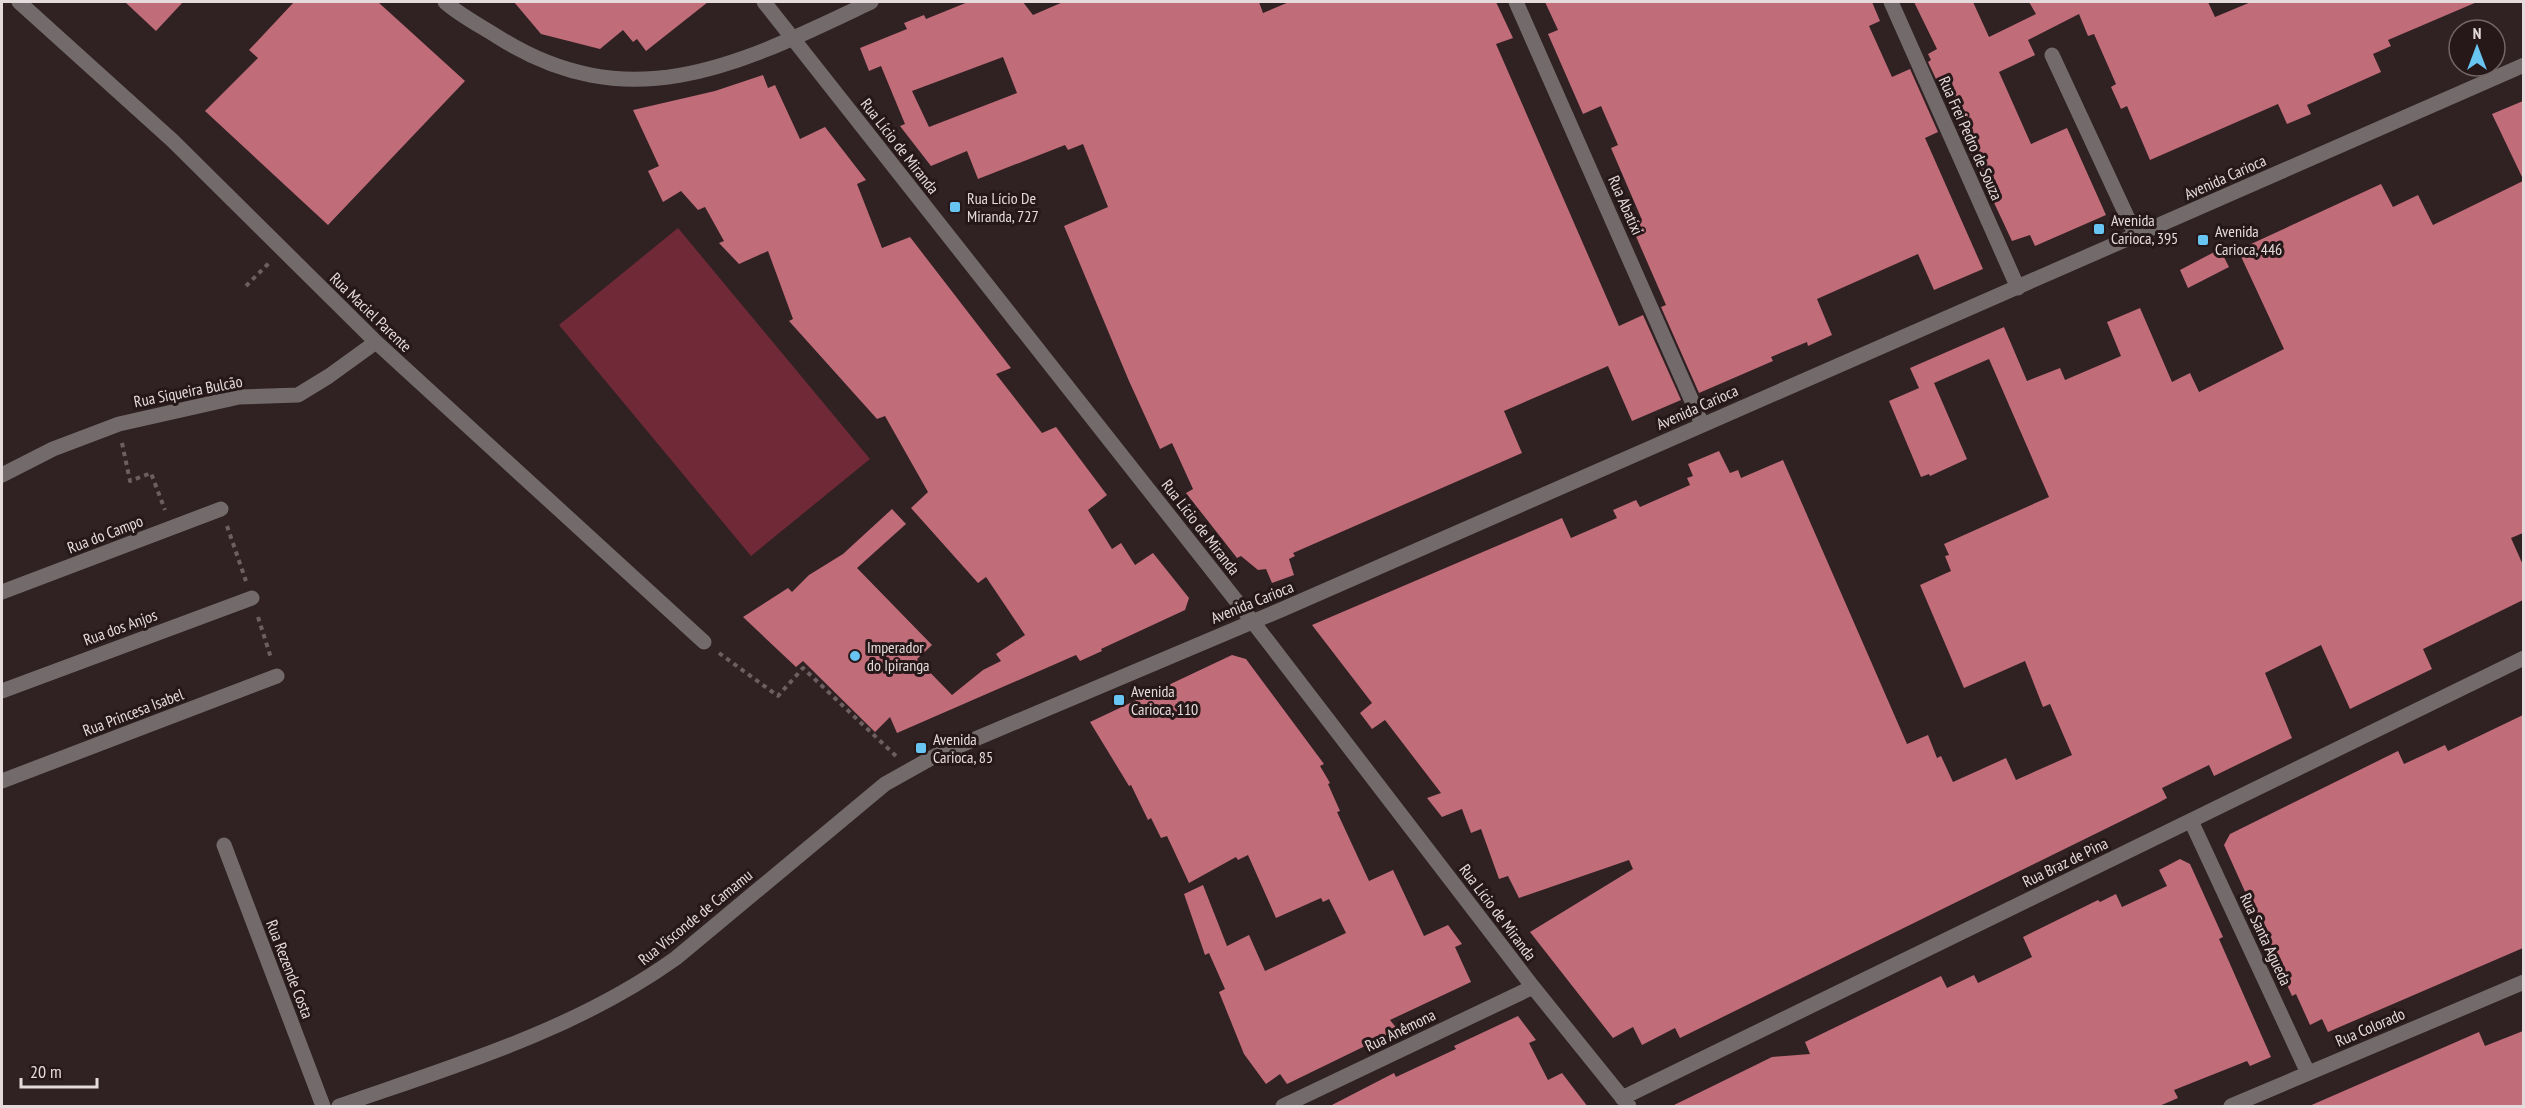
<svg xmlns="http://www.w3.org/2000/svg" width="2525" height="1108" viewBox="0 0 2525 1108" font-family="'PT Sans Narrow',sans-serif">
<style>
.green{fill:#702937}
.building{fill:#c06c79;fill-rule:evenodd}
.lines{fill:none;stroke-linecap:round;stroke-linejoin:round}
.path{stroke:#6d5f61;stroke-width:4;stroke-dasharray:4.5 4.5;stroke-linecap:butt}
.minor{stroke:#736b6b;stroke-width:15}
.poi-dot{fill:#68c4f0;stroke:#261819;stroke-width:2}
.labels{text-anchor:middle;dominant-baseline:central;stroke-width:6;stroke-linejoin:round;paint-order:stroke}
.street-label{font-size:16px;fill:#e6dbdc;stroke:#261819}
.poi-label{font-size:16px;fill:#e6dbdc;stroke:#261819;text-anchor:start}
</style>
<rect width="100%" height="100%" fill="#302123"/>
<path class="green" d="M678,228L870,459L751,556L559,325Z"/>
<path class="building" d="M125,2H183L156,31Z
M294,2H378L465,81L328,225L205,111L258,58L249,50Z
M514,2H708L646,51L637,39L633,42L623,30L600,49L541,34Z
M968,2H1023L1033,15L1063,2H1259L1263,13L1289,2H1496L1513,38L1496,44L1619,326L1643,315L1681,400L1632,421L1608,366L1504,411L1522,453L1293,553L1295,556L1289,559L1294,575L1272,583L1266,569L1258,570L1241,556L1237,558L1186,493L1193,489L1172,443L1160,449L1129,381L1064,226L1108,207L1083,144L1068,150L1065,145L978,179L967,151L931,166L900,126L905,124L881,66L869,71L860,48L907,29L904,23L924,15L926,19ZM1003,57L1017,93L929,127L912,91Z
M1545,2H1872L1880,21L1869,26L1892,77L1910,69L1938,132L1925,138L1983,269L1934,290L1918,254L1817,299L1832,335L1808,346L1807,342L1771,357L1773,361L1699,393L1661,307L1666,305L1631,225L1642,220L1611,148L1618,145L1601,106L1583,114L1548,34L1558,30Z
M1914,2H1973L1989,37L2036,14L2029,2H2208L2215,17L2251,2H2477L2388,40L2391,46L2373,54L2381,72L2307,105L2311,114L2287,124L2278,104L2150,160L2127,106L2121,109L2111,87L2116,84L2094,34L2088,36L2079,14L2028,40L2035,55L1999,72L2031,144L2067,128L2106,215L2035,246L2030,235L2012,241L1928,62L1931,60L1928,54L1937,49Z
M763,75L768,88L775,85L800,139L825,127L866,180L857,184L882,248L910,237L1011,368L996,374L1042,433L1056,427L1107,495L1088,510L1112,549L1121,543L1135,565L1153,553L1189,598L1185,610L1101,649L1102,651L1080,661L1076,655L897,733L890,717L875,732L803,661L796,667L743,617L788,588L792,592L809,575L843,554L892,509L906,524L857,568L932,645L917,659L952,695L983,670L1001,661L996,654L1025,635L986,577L978,583L911,508L928,492L885,416L877,419L789,321L793,319L768,251L739,264L719,243L724,241L705,207L698,210L681,191L663,202L648,171L659,166L633,110L715,91Z
M2523,101V179L2492,114Z
M2523,181V533L2511,538L2523,565V600L2423,649L2432,669L2350,709L2321,645L2265,673L2292,738L2214,776L2209,765L2162,788L2167,798L2158,803L1680,1038L1675,1028L1642,1045L1633,1027L1613,1038L1530,932L1633,869L1629,860L1519,898L1508,876L1499,879L1481,829L1471,833L1462,809L1442,817L1427,798L1441,793L1385,720L1372,729L1360,713L1372,703L1312,625L1562,518L1571,538L1617,518L1613,510L1636,500L1640,507L1690,485L1687,478L1693,476L1688,464L1719,451L1730,473L1738,470L1741,478L1783,460L1907,744L1928,735L1937,758L1941,756L1953,782L2006,758L2016,780L2072,755L2050,704L2043,707L2025,661L1964,688L1920,585L1951,571L1945,556L1949,555L1944,544L2049,497L1989,359L1934,383L1967,459L1930,476L1929,474L1921,477L1889,401L1919,388L1910,368L2004,327L2027,381L2060,368L2065,380L2121,356L2107,322L2140,308L2172,382L2190,373L2199,392L2284,349L2238,250L2381,184L2393,207L2418,195L2433,225Z
M2220,249L2229,267L2188,288L2180,270Z
M1232,655L1246,659L1324,764L1320,766L1330,783L1328,784L1340,811L1337,812L1369,881L1393,870L1424,936L1448,925L1462,944L1455,947L1471,982L1390,1020L1398,1030L1287,1084L1280,1074L1266,1084L1244,1054L1219,992L1225,989L1209,953L1205,955L1184,894L1203,885L1227,946L1249,935L1265,971L1346,933L1329,899L1323,902L1321,898L1276,918L1248,855L1238,860L1236,857L1189,883L1167,836L1161,838L1151,818L1148,820L1131,785L1129,786L1090,722Z
M2523,715V948L2328,1032L2322,1019L2310,1025L2296,994L2292,996L2224,845L2230,834L2398,751L2404,764L2445,745L2448,751Z
M2180,859L2190,864L2223,937L2219,939L2271,1057L2250,1066L2247,1061L2174,1090L2178,1098L2157,1107H1670L1772,1057L1810,1054L1805,1042L1941,976L1947,988L1974,975L1978,983L2032,957L2023,937L2098,900L2100,902L2116,894L2122,907L2167,886L2159,870Z
M1518,1016L1536,1040L1529,1043L1548,1080L1562,1073L1588,1107H1328L1394,1073L1396,1077L1456,1049L1454,1046Z
M2523,1031V1107H2307L2479,1032L2485,1046Z"/>
<g class="lines">
<path class="path" d="M246,286L269,263
M122,443L130,481L151,473L165,510
M227,526L246,581
M258,617L271,658
M719,653L778,696L803,668L896,756"/>
<path class="minor" d="M19,2L173,141L376,342L704,642
M445,2C461,16 481,26 498,37C632,122 744,62 871,2
M764,2L1253,622L1533,987L1629,1106
M1516,2L1702,424
M1891,2L2018,288
M2052,55L2136,236
M2,475L53,449L119,424L239,397L298,395L329,376L376,342
M2,592L221,509
M2,691L252,598
M2,781L277,676
M2191,821L2308,1073
M224,845L323,1106
M1622,1098L2524,658
M339,1106C454,1066 576,1030 676,958L885,784L935,756L1283,609L2524,65
M1283,1106L1533,987
M2231,1106L2524,982"/>
</g>
<g class="poi-dot">
<rect x="949" y="201" width="12" height="12" rx="3"/>
<rect x="2093" y="223" width="12" height="12" rx="3"/>
<rect x="2197" y="234" width="12" height="12" rx="3"/>
<circle cx="855" cy="656" r="6"/>
<rect x="1113" y="694" width="12" height="12" rx="3"/>
<rect x="915" y="742" width="12" height="12" rx="3"/>
</g>
<g class="labels">
<g class="street-label">
<text transform="translate(1971 138) rotate(66)">Rua Frei Pedro de Souza</text>
<text transform="translate(900 146) rotate(52)">Rua Lício de Miranda</text>
<text transform="translate(2225 177) rotate(-24)">Avenida Carioca</text>
<text transform="translate(1626 205) rotate(66)">Rua Abatixi</text>
<text transform="translate(371 312) rotate(44)">Rua Maciel Parente</text>
<text transform="translate(188 391) rotate(-11)">Rua Siqueira Bulcão</text>
<text transform="translate(1697 407) rotate(-24)">Avenida Carioca</text>
<text transform="translate(1201 527) rotate(52)">Rua Lício de Miranda</text>
<text transform="translate(105 534) rotate(-21)">Rua do Campo</text>
<text transform="translate(1252 602) rotate(-22)">Avenida Carioca</text>
<text transform="translate(120 627) rotate(-20)">Rua dos Anjos</text>
<text transform="translate(133 712) rotate(-21)">Rua Princesa Isabel</text>
<text transform="translate(2065 862) rotate(-26)">Rua Braz de Pina</text>
<text transform="translate(1498 912) rotate(53)">Rua Lício de Miranda</text>
<text transform="translate(695 917) rotate(-39)">Rua Visconde de Camamu</text>
<text transform="translate(2266 939) rotate(65)">Rua Santa Agueda</text>
<text transform="translate(290 969) rotate(69)">Rua Rezende Costa</text>
<text transform="translate(2370 1027) rotate(-23)">Rua Colorado</text>
<text transform="translate(1400 1030) rotate(-26)">Rua Anêmona</text>
</g>
<g class="poi-label">
<text x="967" y="198">Rua Lício De<tspan x="967" dy="18">Miranda, 727</tspan></text>
<text x="2111" y="220">Avenida<tspan x="2111" dy="18">Carioca, 395</tspan></text>
<text x="2215" y="231">Avenida<tspan x="2215" dy="18">Carioca, 446</tspan></text>
<text x="867" y="647">Imperador<tspan x="867" dy="18">do Ipiranga</tspan></text>
<text x="1131" y="691">Avenida<tspan x="1131" dy="18">Carioca, 110</tspan></text>
<text x="933" y="739">Avenida<tspan x="933" dy="18">Carioca, 85</tspan></text>
</g>
</g>
<rect width="2525" height="1108" fill="none" stroke="#e6dbdc" stroke-width="6"/>
<g transform="translate(2477 48)"><circle r="28" fill="#261819" stroke="#736667" stroke-width="1.5"/>
<path d="M0-4.5L10 22L0 15L-10 22Z" fill="#68c4f0"/>
<text y="-9" font-size="16" font-weight="bold" text-anchor="middle" fill="#e6dbdc">N</text>
</g>
<path d="M21 1078v9h76v-9" fill="none" stroke="#e6dbdc" stroke-width="3"/>
<text x="30" y="1078" font-size="18" fill="#e6dbdc" stroke="#261819" stroke-width="4.5" paint-order="stroke">20 m</text>
</svg>
